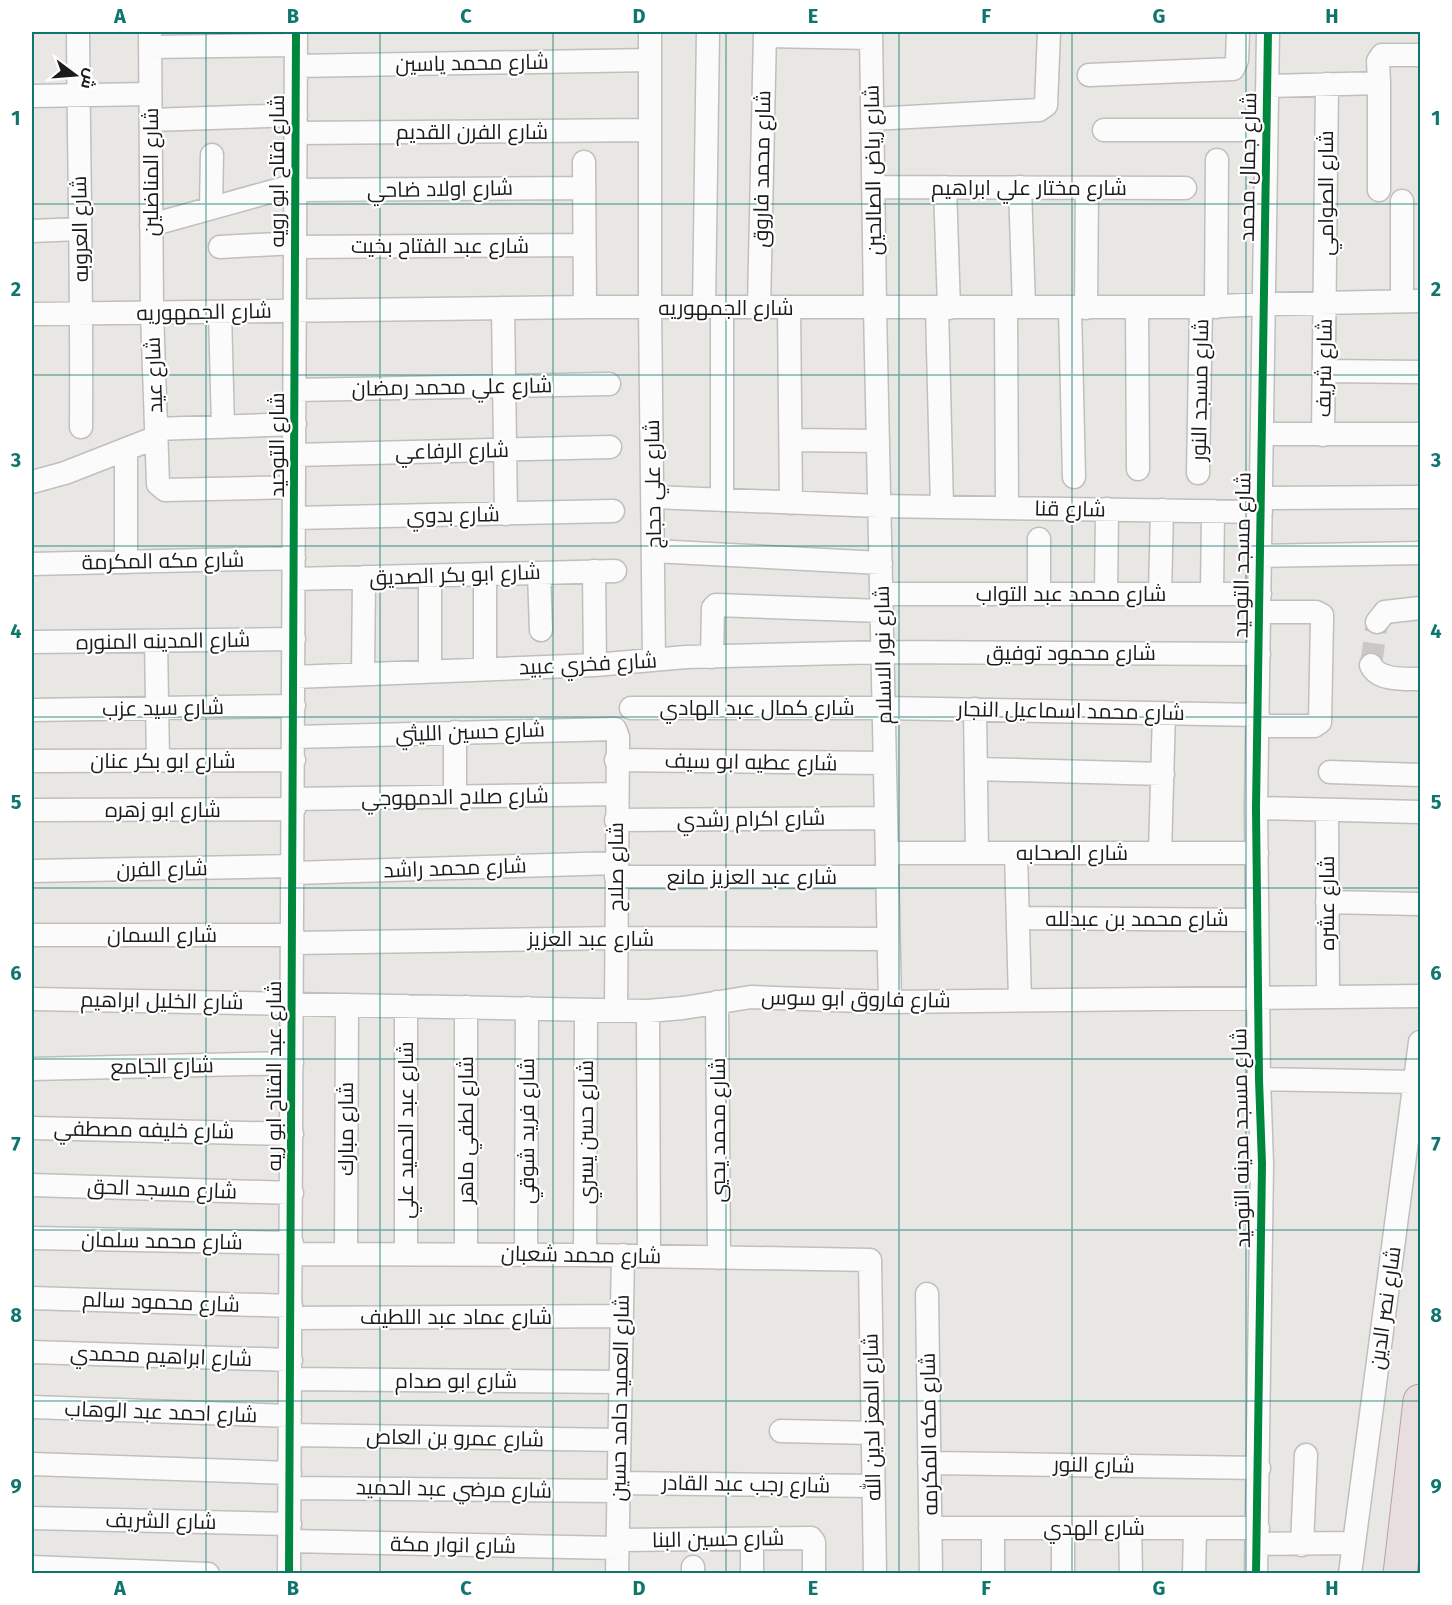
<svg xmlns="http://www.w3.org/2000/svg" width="1452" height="1605" viewBox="0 0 1452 1605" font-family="'Fira Sans',Cairo,sans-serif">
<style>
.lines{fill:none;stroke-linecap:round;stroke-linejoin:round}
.minor-tunnel{stroke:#cac8c6;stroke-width:22;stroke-dasharray:22 11;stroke-linecap:butt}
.minor-casing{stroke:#c0bfbe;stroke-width:25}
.highway-casing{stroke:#bc9ea8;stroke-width:35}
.minor{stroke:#fcfbfb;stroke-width:22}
.highway{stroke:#e8dee0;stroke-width:33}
.cycleway-casing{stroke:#fff;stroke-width:11}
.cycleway{stroke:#00873e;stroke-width:8}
.grid{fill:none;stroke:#0f766e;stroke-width:1.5;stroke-opacity:0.55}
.labels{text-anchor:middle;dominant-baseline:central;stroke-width:4.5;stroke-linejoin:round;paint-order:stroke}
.street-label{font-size:21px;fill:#1b1b1b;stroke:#fff}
.neatline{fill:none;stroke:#0f766e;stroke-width:2}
.grid-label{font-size:20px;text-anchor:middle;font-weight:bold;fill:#0f766e}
</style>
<rect width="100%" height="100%" fill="#e9e7e4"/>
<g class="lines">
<path class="minor-tunnel" d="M1371,665L1377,622"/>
<g class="minor-casing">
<path id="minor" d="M78,32C79,163 82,295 81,427
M150,32L152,312L158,484L165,490L294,487
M650,32V308L654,660
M871,32L875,308L890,1002
M765,36L871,38
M150,47L296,45
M296,66L649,60
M1089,75L1233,69L1237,60L1238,32
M1379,83V190
M1267,86L1379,83L1378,61L1382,55H1420
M32,96L150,94
M872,119L1039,110L1046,105L1049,32
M151,120L296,115
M1104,130H1266
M295,133L649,130
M584,162L585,307
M873,187L1185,188
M945,187L949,308
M1020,187L1024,307
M295,190L584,188
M211,208L212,155
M151,225L295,185
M32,231L79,229
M220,247L295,243
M295,247L584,245
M1402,301V201
M704,307L708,32
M759,307L765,32
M1216,307L1217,160
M503,308L506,514
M789,308L791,503
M937,308L942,507
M1006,308L1007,508
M1070,308L1074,477
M1086,308L1087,188
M1137,308L1138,469
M220,312L223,427
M32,314L585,307H1201L1264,304L1420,301
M1325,371L1420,372
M295,390L609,384
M156,429L295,424
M1262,434H1420
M1323,435L1327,84
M791,440L878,441
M126,450V562
M294,455L610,447
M1198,473L1201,307
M32,482L65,473L157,437
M653,497L879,506L1261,512
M1261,498L1420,497
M722,500V308
M294,518L613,511
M1039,539V594
M654,551L881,563
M1260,556L1420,553
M32,564L294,558
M594,571L595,665
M539,573L541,630
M294,579L615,571
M881,594H1260
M1106,594L1107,509
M1160,594L1162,510
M1212,594L1213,511
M1377,622L1385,612L1420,608
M156,641L158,761
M32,642L294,639
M712,657L713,608L716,605L882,611
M1371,665C1378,681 1405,679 1420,679
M485,669V574
M430,671V576
M363,674L364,577
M294,677L595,665L686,657L883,652L1259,654
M631,708H884L1258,715
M975,709L977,853
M32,710L294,706
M1257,726H1314L1320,722L1322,619V615L1316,612H1259
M294,737L615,729L618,737L616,1010
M616,760L885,763
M32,761L294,760
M976,769L1163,774
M1330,772L1420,775
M455,797V732
M294,799L616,794
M1256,808L1420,812
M32,810L294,809
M1327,810L1328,997
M616,820L886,818
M887,853H1257
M1016,853L1020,1000
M1160,853L1164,713
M32,871L293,866
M293,873L616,863
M616,877H887
M1327,902L1420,904
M1018,918L1257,920
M32,935H293
M293,943L616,938L888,939
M32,999L648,1011L683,1008L751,997L890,1002L1420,996
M717,1002L719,1258
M648,1011L649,1256
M32,1069L292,1063
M1259,1079L1415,1082
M32,1128L292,1134
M32,1185L292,1193
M32,1238L292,1243
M346,1253L347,1005
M292,1254L585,1255L870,1260L875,1574
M406,1254V1006
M466,1254V1007
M526,1254L527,1008
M585,1255L586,1010
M927,1294L931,1574
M32,1298L291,1306
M291,1318L622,1316
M32,1352L291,1360
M291,1379L620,1382
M32,1407L290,1416
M781,1431L873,1433
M290,1435L619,1440
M929,1463L1259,1468
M32,1464L290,1473
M618,1483L873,1486
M290,1488L618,1491
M32,1518L290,1524
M930,1528H1258
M993,1528V1574
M1130,1528L1131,1574
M618,1540L811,1538L814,1542V1574
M290,1541L617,1548
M1257,1544L1354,1543
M1302,1545L1306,1455
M32,1567L208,1574
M289,1574L296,32
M617,1574L623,1255
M693,1574V1567
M752,1574V1539
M1063,1574V1528
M1194,1574L1195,1528
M1256,1574L1262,1164L1259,1079L1256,808L1268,32
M1350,1574L1420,1042"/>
</g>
<g class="highway-casing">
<path id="highway" d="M1400,1574L1420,1401"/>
</g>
<use href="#minor" class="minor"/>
<use href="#highway" class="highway"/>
<g class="cycleway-casing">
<path id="cycleway" d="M289,1574L296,32
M1256,1574L1262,1164L1259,1079L1256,808L1268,32"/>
</g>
<use href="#cycleway" class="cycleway"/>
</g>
<path class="grid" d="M206,32V1574M380,32V1574M553,32V1574M726,32V1574M899,32V1574M1072,32V1574M1246,32V1574M32,204H1420M32,375H1420M32,546H1420M32,717H1420M32,888H1420M32,1059H1420M32,1230H1420M32,1401H1420"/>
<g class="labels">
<g class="street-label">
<text transform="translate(472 63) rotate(-1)">شارع محمد ياسين</text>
<text x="472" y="132">شارع الفرن القديم</text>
<text transform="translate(1248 167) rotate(-89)">شارع جمال محمد</text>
<text transform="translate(762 169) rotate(-89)">شارع محمد فاروق</text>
<text transform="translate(873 170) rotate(-91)">شارع رياض الصالحين</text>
<text transform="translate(277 171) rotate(-90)">شارع فتاح ابو رويه</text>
<text transform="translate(151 172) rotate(-90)">شارع المناضلين</text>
<text x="1029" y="188">شارع مختار علي ابراهيم</text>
<text transform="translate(440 189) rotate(-1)">شارع اولاد ضاحي</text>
<text transform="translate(1326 193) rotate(-90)">شارع الصوامي</text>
<text transform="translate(80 229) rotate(-91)">شارع العروبه</text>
<text x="440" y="246">شارع عبد الفتاح بخيت</text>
<text x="726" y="308">شارع الجمهوريه</text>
<text transform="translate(204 312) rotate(-1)">شارع الجمهوريه</text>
<text transform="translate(1324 368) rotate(-89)">شارع شريف</text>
<text transform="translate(154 375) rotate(-92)">شارع عيد</text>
<text transform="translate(452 387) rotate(-1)">شارع علي محمد رمضان</text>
<text transform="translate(1200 390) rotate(-89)">شارع مسجد النور</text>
<text transform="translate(277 445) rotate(-90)">شارع التوحيد</text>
<text transform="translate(452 451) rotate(-1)">شارع الرفاعي</text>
<text transform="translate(653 484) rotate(-91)">شارع علي حجاج</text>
<text transform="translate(1070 509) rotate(1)">شارع قنا</text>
<text transform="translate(453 515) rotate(-1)">شارع بدوي</text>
<text transform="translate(1242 555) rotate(-89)">شارع مسجد التوحيد</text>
<text transform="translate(163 561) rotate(-1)">شارع مكه المكرمة</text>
<text transform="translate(455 575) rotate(-2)">شارع ابو بكر الصديق</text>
<text x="1071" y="594">شارع محمد عبد التواب</text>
<text transform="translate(163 641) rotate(-1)">شارع المدينه المنوره</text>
<text x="1071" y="653">شارع محمود توفيق</text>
<text transform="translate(883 655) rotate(-91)">شارع نور الاسلام</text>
<text transform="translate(588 664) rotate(-3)">شارع فخري عبيد</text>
<text transform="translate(163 708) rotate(-1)">شارع سيد عزب</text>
<text x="757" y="708">شارع كمال عبد الهادي</text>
<text transform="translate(1071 711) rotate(1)">شارع محمد اسماعيل النجار</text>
<text transform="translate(470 732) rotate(-2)">شارع حسين الليثي</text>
<text x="163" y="761">شارع ابو بكر عنان</text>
<text transform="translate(751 762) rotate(1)">شارع عطيه ابو سيف</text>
<text transform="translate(455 797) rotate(-1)">شارع صلاح الدمهوجي</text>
<text x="163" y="810">شارع ابو زهره</text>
<text transform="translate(751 819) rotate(-1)">شارع اكرام رشدي</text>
<text x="1072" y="853">شارع الصحابه</text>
<text transform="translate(616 867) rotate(-90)">شارع صلاح</text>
<text transform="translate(455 868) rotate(-2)">شارع محمد راشد</text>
<text transform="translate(162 869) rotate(-1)">شارع الفرن</text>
<text x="752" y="877">شارع عبد العزيز مانع</text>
<text transform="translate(1327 903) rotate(-90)">شارع عشره</text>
<text x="1137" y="919">شارع محمد بن عبدلله</text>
<text x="162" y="935">شارع السمان</text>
<text x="591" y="939">شارع عبد العزيز</text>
<text transform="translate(856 999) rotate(1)">شارع فاروق ابو سوس</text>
<text transform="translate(162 1001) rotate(1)">شارع الخليل ابراهيم</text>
<text transform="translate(162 1066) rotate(-1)">شارع الجامع</text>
<text transform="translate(274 1076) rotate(-90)">شارع عبد الفتاح ابو ريه</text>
<text transform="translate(346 1129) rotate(-90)">شارع مبارك</text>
<text transform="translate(144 1130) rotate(1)">شارع خليفه مصطفي</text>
<text transform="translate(406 1130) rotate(-90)">شارع عبد الحميد علي</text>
<text transform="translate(466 1130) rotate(-90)">شارع لطفي ماهر</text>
<text transform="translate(718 1130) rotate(-90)">شارع محمد يحيي</text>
<text transform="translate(527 1131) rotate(-90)">شارع فريد شوقي</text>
<text transform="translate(586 1132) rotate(-90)">شارع حسن يسري</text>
<text transform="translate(1241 1138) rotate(-91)">شارع مسجد مدينه التوحيد</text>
<text transform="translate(162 1189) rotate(2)">شارع مسجد الحق</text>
<text transform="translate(162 1241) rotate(1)">شارع محمد سلمان</text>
<text transform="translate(581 1255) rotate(1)">شارع محمد شعبان</text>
<text transform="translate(161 1302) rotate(2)">شارع محمود سالم</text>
<text transform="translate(1385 1308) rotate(-82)">شارع نصر الدين</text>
<text x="456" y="1317">شارع عماد عبد اللطيف</text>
<text transform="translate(161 1356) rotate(2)">شارع ابراهيم محمدي</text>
<text x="456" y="1381">شارع ابو صدام</text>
<text transform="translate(620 1398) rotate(-89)">شارع العميد حامد حسين</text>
<text transform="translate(161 1412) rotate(2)">شارع احمد عبد الوهاب</text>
<text transform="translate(872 1417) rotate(-91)">شارع المعز لدين الله</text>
<text transform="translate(929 1434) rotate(-91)">شارع مكه المكرمه</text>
<text transform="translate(455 1438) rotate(1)">شارع عمرو بن العاص</text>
<text transform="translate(1094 1465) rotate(1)">شارع النور</text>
<text transform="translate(746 1484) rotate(1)">شارع رجب عبد القادر</text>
<text transform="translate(454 1489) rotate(1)">شارع مرضي عبد الحميد</text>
<text transform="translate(161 1521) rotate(1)">شارع الشريف</text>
<text x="1094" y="1528">شارع الهدي</text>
<text transform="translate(718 1539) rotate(-1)">شارع حسين البنا</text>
<text transform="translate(453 1545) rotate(1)">شارع انوار مكة</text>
</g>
</g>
<rect width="1452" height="1605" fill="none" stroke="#ffffff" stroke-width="66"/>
<g transform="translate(75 75) rotate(106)" stroke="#ffffff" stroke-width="4.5" paint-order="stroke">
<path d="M0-4.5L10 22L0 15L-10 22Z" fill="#1b1b1b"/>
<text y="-9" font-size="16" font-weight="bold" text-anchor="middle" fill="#1b1b1b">ش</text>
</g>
<rect x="33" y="33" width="1386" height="1539" class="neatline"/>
<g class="grid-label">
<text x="120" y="23">A</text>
<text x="293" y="23">B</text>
<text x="466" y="23">C</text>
<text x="639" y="23">D</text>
<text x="813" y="23">E</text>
<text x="986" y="23">F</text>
<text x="1159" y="23">G</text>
<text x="1332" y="23">H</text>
<text x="16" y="125">1</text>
<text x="1436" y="125">1</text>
<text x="16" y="296">2</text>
<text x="1436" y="296">2</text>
<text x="16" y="467">3</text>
<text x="1436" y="467">3</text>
<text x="16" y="638">4</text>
<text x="1436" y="638">4</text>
<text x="16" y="809">5</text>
<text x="1436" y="809">5</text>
<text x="16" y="980">6</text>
<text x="1436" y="980">6</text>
<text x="16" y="1151">7</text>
<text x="1436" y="1151">7</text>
<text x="16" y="1322">8</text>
<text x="1436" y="1322">8</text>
<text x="16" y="1493">9</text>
<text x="1436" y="1493">9</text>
<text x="120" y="1595">A</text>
<text x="293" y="1595">B</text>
<text x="466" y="1595">C</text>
<text x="639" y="1595">D</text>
<text x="813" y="1595">E</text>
<text x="986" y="1595">F</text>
<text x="1159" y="1595">G</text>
<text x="1332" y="1595">H</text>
</g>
</svg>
